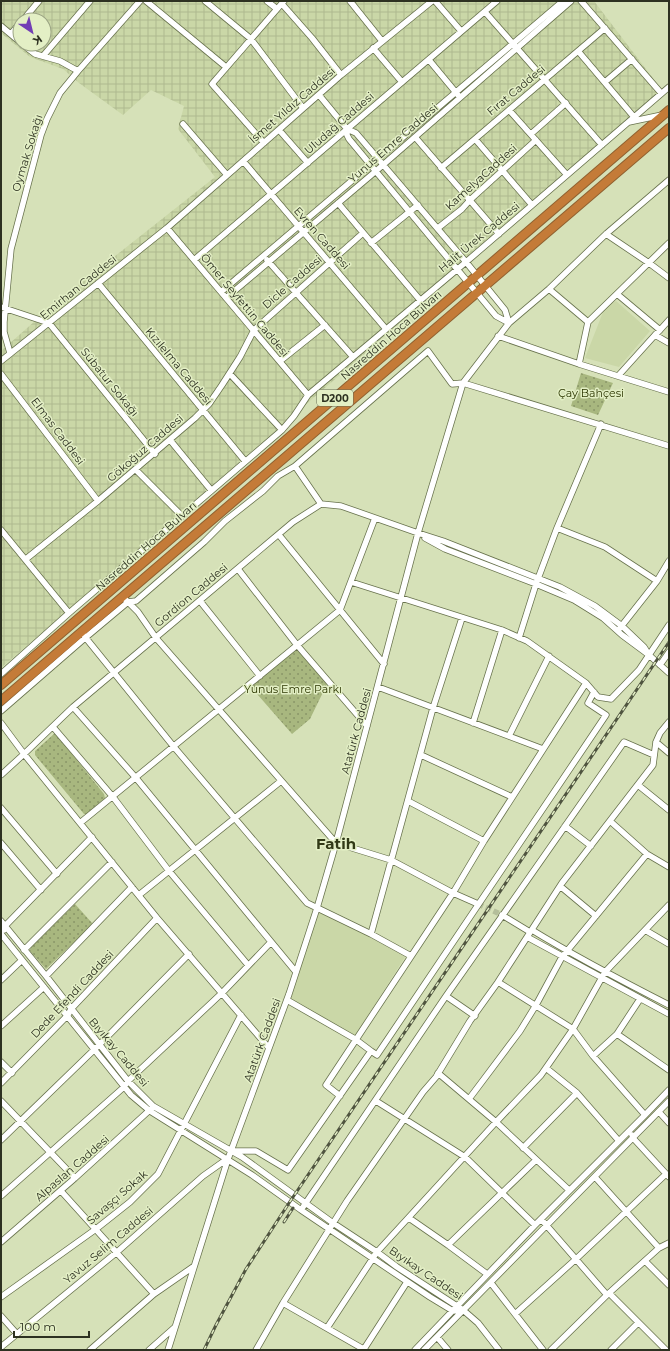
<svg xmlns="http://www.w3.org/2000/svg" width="670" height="1351" viewBox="0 0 670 1351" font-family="Montserrat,sans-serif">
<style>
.built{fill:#cad7a7}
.industrial{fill:url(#industrial-grid);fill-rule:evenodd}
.park{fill:url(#park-dots)}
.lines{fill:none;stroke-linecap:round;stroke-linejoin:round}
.minor-tunnel{stroke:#b4be9a;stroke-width:5.5;stroke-dasharray:5.5 3;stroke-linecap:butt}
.minor-casing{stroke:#68724d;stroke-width:7}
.highway-casing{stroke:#8f6130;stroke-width:10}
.minor{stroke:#fff;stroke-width:5.5}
.highway{stroke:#c47b38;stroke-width:8}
.rail-casing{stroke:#4f543f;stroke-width:3}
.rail{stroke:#e3efc5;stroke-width:1.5;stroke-dasharray:4.5;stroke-linecap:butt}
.labels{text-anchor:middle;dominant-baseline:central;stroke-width:3;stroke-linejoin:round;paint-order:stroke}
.shield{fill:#e3efc5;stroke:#646a52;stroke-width:1}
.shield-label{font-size:10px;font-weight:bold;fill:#2d3121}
.street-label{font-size:11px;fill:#2d3121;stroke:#e3efc5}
.park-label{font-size:11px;fill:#2e3803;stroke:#e3efc5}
.district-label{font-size:15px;font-weight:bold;fill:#313916;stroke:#e3efc5}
</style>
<defs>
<pattern id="industrial-grid" width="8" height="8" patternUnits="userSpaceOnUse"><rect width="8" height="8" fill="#cad7a7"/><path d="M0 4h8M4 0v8" fill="none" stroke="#aeb98f"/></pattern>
<pattern id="park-dots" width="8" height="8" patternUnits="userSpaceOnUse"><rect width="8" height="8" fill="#a8b77f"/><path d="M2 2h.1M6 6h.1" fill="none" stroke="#899568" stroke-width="1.8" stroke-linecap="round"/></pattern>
</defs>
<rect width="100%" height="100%" fill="#d6e1b8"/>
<path class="built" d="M616,301L650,331L619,367L585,358L605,307Z
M319,909L405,957L355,1036L291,999Z"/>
<path class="industrial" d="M1,1H594L665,94L1,668V351L52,306L215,177L178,129L184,106L151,90L123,115L79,83L63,69L30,57L1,33ZM20,20H44V44H20Z"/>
<path class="park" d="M581,373L613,383L598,415L571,406Z
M297,648L327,684L310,719L292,734L251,687Z
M55,733L104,794L105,798L87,814H84L35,755V751Z
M75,904L93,924L46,969L30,951L31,947Z"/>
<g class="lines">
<path class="minor-tunnel" d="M478,904L502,915"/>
<g class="minor-casing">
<path id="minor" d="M146,1L226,67
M205,1L251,39L303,108
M267,1L277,9
M350,1L382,41
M435,1L461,31
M581,1L661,93
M282,4L312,38L341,75
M485,12L602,145
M23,20L39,1
M1,26L20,42
M11,34L20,23
M22,44L35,54L60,61L78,71
M373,48L402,82
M578,51L634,117
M43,56L90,1
M429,60L458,95
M605,82L632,59
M319,95L347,129L356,133L466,262L505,310L509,323
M509,110L567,175
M629,122L662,115
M183,124L227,175
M347,129V135L349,139L496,316L509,323
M279,130L308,163
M531,134L566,103
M415,137L499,234
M475,139L532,205
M264,143L212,84L284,1
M243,161L386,329
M441,168L605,28
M338,203L420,300
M167,228L308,395
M438,228L462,209L470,200L536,140
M606,234L649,263L669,278
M371,243L418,205
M194,260L497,1
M267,260L353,357
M98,283L245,461
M549,289L588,322
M221,292L563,1
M617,294L660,330L655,335L669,343
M226,298L376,171L571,1
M1,307L49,323L155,454
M660,330L669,320
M498,336L579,364L669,392
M10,353L4,332V322L11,249L41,135L47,119L60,93L78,71L140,1
M1,361L167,228L341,75L432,1
M280,361L325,325
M579,364L588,322L669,243
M1,374L98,501
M230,374L282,430
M618,376L655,335
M170,440L211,490
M136,470L182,516
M321,504L295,466L428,351L452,384L463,383L669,446
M557,528L605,547L657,581
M1,530L69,613
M279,535L384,664
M425,538L445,549L536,584L574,600L603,618L622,635L649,655L669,673
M26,559L98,501L195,418L209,404L222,385L240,357L254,330L363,233
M238,569L297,645L367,726
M351,582L502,630L527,641L586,683L598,697L611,699L639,670L669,625
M123,597L138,612L156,638L336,843L391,860L453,893L478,904
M200,601L260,676
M620,628L657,581L669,561
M81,632L174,747L307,903L371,934L411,956
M519,638L536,584L557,528L601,424
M660,665L669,652
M1,674L69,613L282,430L294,416L308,395L466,262L669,87
M378,687L543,749
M73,707L136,778L296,972
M1,711L85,638L128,602L136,601L204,542L225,521L263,491L278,476L295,466
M1,723L24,754L157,918L269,1048
M473,723L502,630
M53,727L113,797L169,871L248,965
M509,736L549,656
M656,742L669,753
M421,755L512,797
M1,775L24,754L73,707L293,522L321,504L341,506L418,533L443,541L560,587L595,606L622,626L644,647L649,655
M638,785L669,810
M408,801L484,841
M1,808L57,874
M610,821L647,854L669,867
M80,823L340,610L375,518
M565,826L591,846
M1,843L41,890
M560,886L596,916
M139,895L281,781
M502,915L530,932
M1,921L46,976L128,1081L153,1106L242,1157L333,1223L377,1252L397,1267L463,1310L478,1323L499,1350
M4,930L5,926L92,837
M532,930C576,957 622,981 669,1005
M645,930L669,944
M1,934L131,1095L150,1111L252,1175L301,1210L430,1297L453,1311L463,1310
M371,934L433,708L462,618
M527,937L669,1014
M24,950L112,862
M46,976L132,887
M1,980L22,960
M498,982L573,1029L593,1056L645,1115
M446,996L475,1016
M1,1026L44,987
M617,1034L669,1070
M371,1051L377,1055L606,715L588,703L594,692
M593,1056L617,1034L640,999
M1,1062L12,1073
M546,1068L577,1093L619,1141
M438,1073L496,1122L569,1190
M1,1083L68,1015L71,1009L157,918
M340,1096L326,1085L453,893L484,841L586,683
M469,1099L520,1031L536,1005L562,957L647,854
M1,1101L75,1178
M376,1101L465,1157L535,1225
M659,1112L669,1123
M632,1135L633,1138L669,1177
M1,1140L99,1045L189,954
M523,1148L577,1093
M233,1151H256L288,1170L371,1051L355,1039L287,1000
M595,1177L659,1248
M61,1191L154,1294
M1,1196L124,1087L128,1081L222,993L271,942
M301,1210L446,996L624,742L654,755
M409,1218L448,1245L487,1274
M541,1219L607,1295
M1,1242L75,1178L152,1108
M448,1245L536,1160
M645,1261L669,1285
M491,1283L543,1350
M609,1293L666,1350
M1,1297L96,1229L130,1202L158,1174L241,1015
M283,1303L365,1350
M515,1314L576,1259L666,1174
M1,1316L17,1334
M327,1328L377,1252L496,1122L541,1075L573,1029L605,972L669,905
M437,1337L448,1350
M1,1347L117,1252L203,1176L227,1159
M364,1349L407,1282
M90,1350L154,1294L193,1267
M149,1350L175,1327
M168,1350L228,1159L289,994L317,908L336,843L418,533L463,383L509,323L549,289L606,234L669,180
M256,1350L283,1303L347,1201L423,1092L436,1077L470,1021L498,982L562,883L653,765L656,742L660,733L669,722
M415,1350L535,1225L645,1115L669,1090
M424,1350L669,1101
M551,1350L609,1293L659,1248L669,1243
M611,1350L638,1323"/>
</g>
<g class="highway-casing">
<path id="highway" d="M1,685L669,110
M1,701L669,128"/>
</g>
<use href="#minor" class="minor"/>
<use href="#highway" class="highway"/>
<g class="rail-casing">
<path id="rail" d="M284,1222L293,1208
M204,1350L216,1325L246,1269L289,1203L669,642"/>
</g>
<use href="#rail" class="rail"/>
</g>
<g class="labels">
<rect class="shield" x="317" y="390" width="36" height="16" rx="3"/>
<g class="shield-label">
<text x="335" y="398">D200</text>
</g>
<g class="street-label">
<text transform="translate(516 90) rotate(-40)">Fırat Caddesi</text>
<text transform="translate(292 105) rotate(-41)">İsmet Yıldız Caddesi</text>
<text transform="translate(339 123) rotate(-41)">Uludağ Caddesi</text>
<text transform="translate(393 143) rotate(-41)">Yunus Emre Caddesi</text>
<text transform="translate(27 153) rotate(-73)">Oymak Sokağı</text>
<text transform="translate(481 177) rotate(-42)">KamelyaCaddesi</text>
<text transform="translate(479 237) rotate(-40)">Halit Ürek Caddesi</text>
<text transform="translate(322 238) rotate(49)">Evren Caddesi</text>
<text transform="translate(292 282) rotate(-41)">Dicle Caddesi</text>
<text transform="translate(78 287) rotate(-39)">Emirhan Caddesi</text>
<text transform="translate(245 305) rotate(50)">Ömer Seyfettin Caddesi</text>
<text transform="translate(391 335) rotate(-41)">Nasreddin Hoca Bulvarı</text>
<text transform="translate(179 366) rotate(50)">Kızılelma Caddesi</text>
<text transform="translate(110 382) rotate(51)">Sübatur Sokağı</text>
<text transform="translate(58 431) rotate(53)">Elmas Caddesi</text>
<text transform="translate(145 448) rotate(-41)">Gökoğuz Caddesi</text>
<text transform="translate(146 546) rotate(-41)">Nasreddin Hoca Bulvarı</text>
<text transform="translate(191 595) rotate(-40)">Gordion Caddesi</text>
<text transform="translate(356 731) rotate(-75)">Atatürk Caddesi</text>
<text transform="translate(72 994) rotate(-47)">Dede Efendi Caddesi</text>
<text transform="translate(262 1040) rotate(-70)">Atatürk Caddesi</text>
<text transform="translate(119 1052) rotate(50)">Bıyıkay Caddesi</text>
<text transform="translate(72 1168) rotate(-41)">Alpaslan Caddesi</text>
<text transform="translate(117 1197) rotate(-41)">Savaşçı Sokak</text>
<text transform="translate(108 1245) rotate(-40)">Yavuz Selim Caddesi</text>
<text transform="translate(426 1273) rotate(34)">Bıyıkay Caddesi</text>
</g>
<g class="park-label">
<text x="591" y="393">Çay Bahçesi</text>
<text x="293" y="689">Yunus Emre Parkı</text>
</g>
<g class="district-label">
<text x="336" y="843">Fatih</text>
</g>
</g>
<rect width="670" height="1351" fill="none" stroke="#2d3121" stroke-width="4"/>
<g transform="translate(32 32) rotate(145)"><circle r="19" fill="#e3efc5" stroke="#9aa383"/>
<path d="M0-3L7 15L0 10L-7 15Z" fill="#723eb5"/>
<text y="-6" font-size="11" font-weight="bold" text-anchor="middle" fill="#2d3121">K</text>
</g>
<path d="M14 1331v6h75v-6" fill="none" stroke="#2d3121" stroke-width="2"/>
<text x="20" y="1331" font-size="12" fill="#2d3121" stroke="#e3efc5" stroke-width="3" paint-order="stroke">100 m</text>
</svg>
